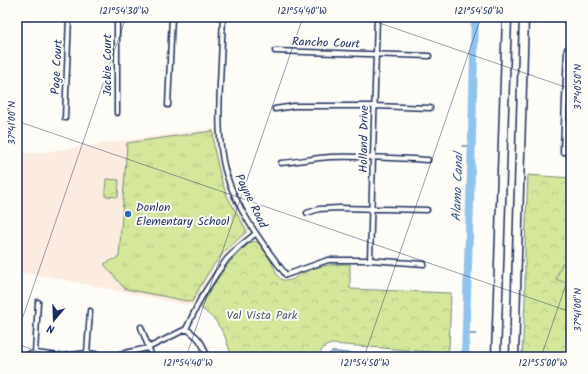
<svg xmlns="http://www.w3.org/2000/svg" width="588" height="374" viewBox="0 0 588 374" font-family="Kalam,sans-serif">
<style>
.built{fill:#fcece0}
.grass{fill:url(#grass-tufts);stroke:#788b7c}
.park{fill:url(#park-crowns);stroke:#788b7c}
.pitch{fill:#d5e79b;stroke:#788b7c}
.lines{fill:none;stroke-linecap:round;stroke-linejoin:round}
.stream{stroke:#6188b3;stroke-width:1.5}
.river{stroke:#8fc4ec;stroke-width:8}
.minor-casing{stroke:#1b2f5e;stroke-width:7}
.motorway-casing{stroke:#1b2f5e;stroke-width:11}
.minor{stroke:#fdfcf7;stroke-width:4}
.motorway{stroke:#fdfcf7;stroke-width:8}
.ticks{fill:none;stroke:#1b2f5e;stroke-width:1;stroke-opacity:0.45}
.poi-dot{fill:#1f6fb2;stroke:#fdfcf7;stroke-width:1.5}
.labels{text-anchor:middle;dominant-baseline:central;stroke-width:4;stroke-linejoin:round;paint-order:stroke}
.street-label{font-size:12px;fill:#1b2f5e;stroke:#fdfcf7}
.poi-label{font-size:12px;fill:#1b2f5e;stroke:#fdfcf7;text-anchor:start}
.park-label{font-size:12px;fill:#4a5d6d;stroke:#fdfcf7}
.water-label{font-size:13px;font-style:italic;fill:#3e5c89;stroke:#fdfcf7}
.neatline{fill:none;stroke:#1b2f5e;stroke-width:1.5}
.ticks-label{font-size:10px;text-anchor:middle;fill:#1b2f5e}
</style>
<defs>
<pattern id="grass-tufts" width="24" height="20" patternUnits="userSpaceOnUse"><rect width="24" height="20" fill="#d5e79b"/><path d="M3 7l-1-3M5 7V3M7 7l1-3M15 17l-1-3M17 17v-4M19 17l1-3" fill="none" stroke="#b6c688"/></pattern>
<pattern id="park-crowns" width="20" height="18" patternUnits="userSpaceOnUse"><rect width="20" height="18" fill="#d5e79b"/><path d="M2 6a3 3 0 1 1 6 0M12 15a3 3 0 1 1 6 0" fill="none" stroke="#b6c688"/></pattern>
</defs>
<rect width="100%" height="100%" fill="#fdfcf7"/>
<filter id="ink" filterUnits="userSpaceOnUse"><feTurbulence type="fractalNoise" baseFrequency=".025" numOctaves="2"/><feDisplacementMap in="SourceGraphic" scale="8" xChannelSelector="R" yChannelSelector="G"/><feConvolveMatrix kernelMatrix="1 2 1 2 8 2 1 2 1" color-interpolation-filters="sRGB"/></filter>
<g filter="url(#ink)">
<path class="built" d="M216,128V139L218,158L224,183L231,200L248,227L249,231L248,234L236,244L225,255L215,267L208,278L192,306L45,276L17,273V152L35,153Z"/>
<path class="grass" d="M213,131L214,149L221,179L227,196L237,214L246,229V232C240,238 233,243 227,249C212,264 202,283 192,302L126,289L123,287L104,264L119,257L127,143Z"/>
<path class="park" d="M528,175L571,178V357H522L525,299V244Z
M106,179L119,180L118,197L105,196Z
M251,242C254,242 255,241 257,242C261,244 271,261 273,265C276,271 276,277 283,280C293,283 297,275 305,271C320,265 335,264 350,264V289L451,293L449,349L444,353L333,344C325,345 321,349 319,357H232L224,334L215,320L201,308C213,283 228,260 251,242Z"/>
<path class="pitch" d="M562,263L571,266V271L566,283L556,279Z"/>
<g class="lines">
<path class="stream" d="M542,23L571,18
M462,146H472
M465,334H476
M328,357V355L332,352H335L392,357"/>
<path class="river" d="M465,357L471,173L475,17"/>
<g class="minor-casing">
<path id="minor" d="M223,17C222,39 221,62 220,84C219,112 218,142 225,170C236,209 262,243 286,275L328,260H370L424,264
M571,48L567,49L563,152H571
M275,51L429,56
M168,105L172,17
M275,109L294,106H374L430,108
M117,113V17
M65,118L69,17
M281,163C297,162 313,158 330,157C363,156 395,158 428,160
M307,213L319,209L339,208L427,210
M370,260L377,17
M141,327L152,357
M186,329C198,336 203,343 207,357
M35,353L38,302
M87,353L90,311
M19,357L35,353L60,356L87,353L111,356L148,348L186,329L201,298L217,273L227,259L239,247L255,234"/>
</g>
<g class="motorway-casing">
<path id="motorway" d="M496,357L507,17
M514,357L524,17"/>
</g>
<use href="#minor" class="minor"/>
<use href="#motorway" class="motorway"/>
</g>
</g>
<path class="ticks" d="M362,17L571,89M17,121L571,312M17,334L126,17M17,344L53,357M186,357L303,17M364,357L481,17M541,357L571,270"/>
<circle class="poi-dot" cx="128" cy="214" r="4"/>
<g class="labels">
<g class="street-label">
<text transform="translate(326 43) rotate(2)">Rancho Court</text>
<text transform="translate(107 65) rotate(-90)">Jackie Court</text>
<text transform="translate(57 67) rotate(-87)">Page Court</text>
<text transform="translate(364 139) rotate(-89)">Holland Drive</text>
<text transform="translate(251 201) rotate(64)">Payne Road</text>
</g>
<g class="poi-label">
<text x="136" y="207">Donlon<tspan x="136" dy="14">Elementary School</tspan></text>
</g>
<g class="park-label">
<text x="262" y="315">Val Vista Park</text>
</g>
<g class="water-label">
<text transform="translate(458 187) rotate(-88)">Alamo Canal</text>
</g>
</g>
<rect width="588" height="374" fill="none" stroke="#fdfcf7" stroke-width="44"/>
<g transform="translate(54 320) rotate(199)" stroke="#fdfcf7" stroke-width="3" paint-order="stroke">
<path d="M0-3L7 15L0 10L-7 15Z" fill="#1b2f5e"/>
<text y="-6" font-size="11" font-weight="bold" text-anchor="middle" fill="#1b2f5e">N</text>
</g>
<rect x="22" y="22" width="544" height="330" class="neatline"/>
<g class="ticks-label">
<text x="124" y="14">121°54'30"W</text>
<text x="302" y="14">121°54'40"W</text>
<text x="479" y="14">121°54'50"W</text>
<text transform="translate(577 87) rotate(-90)" y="4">37°40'50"N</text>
<text transform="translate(11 123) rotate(-90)" y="4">37°41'00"N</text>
<text transform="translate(577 310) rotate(-90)" y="4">37°41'00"N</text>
<text x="188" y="366">121°54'40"W</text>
<text x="365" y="366">121°54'50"W</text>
<text x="543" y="366">121°55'00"W</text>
</g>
</svg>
